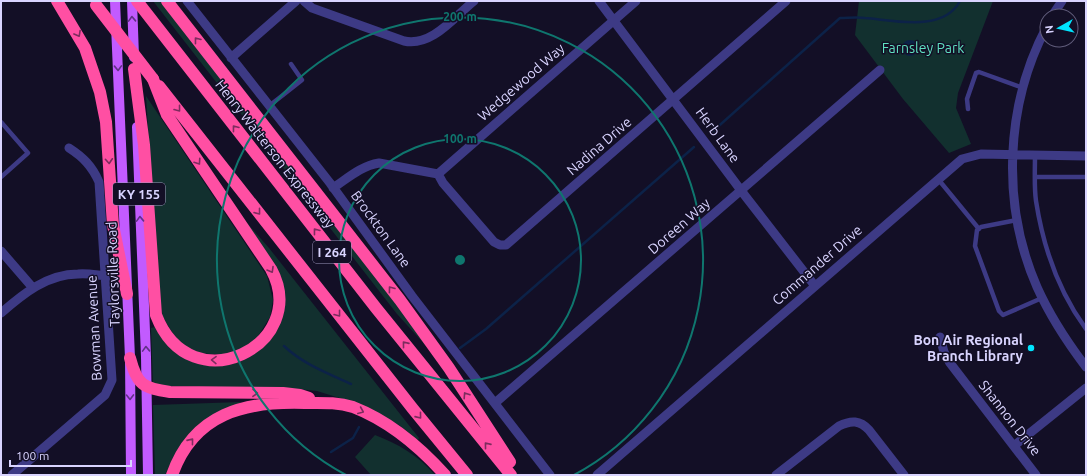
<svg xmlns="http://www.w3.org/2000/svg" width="1087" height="476" viewBox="0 0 1087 476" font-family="Ubuntu,sans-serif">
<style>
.green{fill:#12302f}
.water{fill:#0c2248}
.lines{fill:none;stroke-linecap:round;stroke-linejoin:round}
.stream{stroke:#0c2248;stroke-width:2.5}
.service{stroke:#3d3a85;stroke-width:4.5}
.minor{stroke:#3d3a85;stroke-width:9}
.primary{stroke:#c25bff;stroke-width:10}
.motorway{stroke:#ff4fa3;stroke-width:12}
.motorway-bridge{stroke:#ff4fa3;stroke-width:12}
.oneway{stroke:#623188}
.oneway2{stroke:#7d2c5e}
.ring{fill:none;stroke:#0f766e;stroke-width:2}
.poi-dot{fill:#00e5ff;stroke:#130f26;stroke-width:1.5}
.labels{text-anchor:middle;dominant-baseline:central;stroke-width:3;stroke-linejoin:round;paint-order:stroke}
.shield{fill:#130f26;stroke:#9e99be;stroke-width:1}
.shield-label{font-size:13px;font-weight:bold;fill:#d9d4ff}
.park-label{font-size:14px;fill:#5fe0c0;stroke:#130f26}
.street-label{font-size:14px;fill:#d9d4ff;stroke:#130f26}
.poi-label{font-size:14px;font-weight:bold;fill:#d9d4ff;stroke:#130f26;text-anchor:end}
.centre{fill:#0f766e;stroke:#130f26;stroke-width:2}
.ring-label{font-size:12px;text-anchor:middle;font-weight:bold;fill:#0f766e;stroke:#130f26;stroke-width:3;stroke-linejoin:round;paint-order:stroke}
</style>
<rect width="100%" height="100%" fill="#130f26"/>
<path class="green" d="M153,1H162L391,296L427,347L397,314Z
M859,1H993L958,93L956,108L971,144L949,153L903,99L855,35Z
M146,96L267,276L273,300L270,317L257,338L250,345L227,355L197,353L179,343L162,316L156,254Z
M247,223L269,248L419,438L418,440L399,425L359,404L317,391L288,388L153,386L151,328L155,327C161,337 168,346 177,353C203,372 244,370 265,344C272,335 276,321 282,311Z
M241,402L176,452L165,475H155L153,405Z
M375,435C398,444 418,455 435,475H371L355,457Z"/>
<path class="water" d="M902 48a8 8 0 1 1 16 0a8 8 0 1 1-16 0Z"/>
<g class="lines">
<path class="stream" d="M712,132L840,18C848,18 857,17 865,18C893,20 943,33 960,1
M284,346C303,364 327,373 351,384
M460,348L486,329L694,147
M331,452L353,438L359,427"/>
<path class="service" d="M269,106L302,80L291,64
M968,109L967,99L976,73L979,72L1023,88
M1,122L28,153L1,177
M1035,155C1035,170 1034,187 1036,201C1043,246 1059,292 1086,329
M1036,177H1086
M938,179L979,229
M1017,220L981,227L977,230L975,246L999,311L1003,315L1042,298"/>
<path class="minor" d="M187,1L330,183L412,296L550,475
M304,1L312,8L404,41C432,47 454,17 474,1
M599,1L746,197L815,286
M1052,16L1062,1
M1047,26C1005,105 1001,205 1037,287C1050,316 1067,342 1086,367
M231,58L296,1
M438,174L443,183L494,242L500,245H506L786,1
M438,174L636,1
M333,188C348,178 361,166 379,163L438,174
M1,251L33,288
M1,313C23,294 47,274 78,274C87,273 96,275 106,276
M940,337L944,352L950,363L1036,475
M495,403L880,70
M1015,445L1086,388
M12,475L105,395L112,380L99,182C92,166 83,157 69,148
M597,475L962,159L981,154L1086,156
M776,475L839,426C851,420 860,420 869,430L904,475"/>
<path class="primary" d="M115,1L130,358L131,475
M132,1L134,57
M137,127L146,357L148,475"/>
<path class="motorway" d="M57,1L85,48L100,92L106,122L113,225L127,294
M137,1L376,308L511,475
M167,1L400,300L449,368L510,462
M134,69L144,145L156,315C191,406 312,344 271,269L167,115L153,79
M159,86L413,409L467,475
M130,358C137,385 143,388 170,392L283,393L300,395L309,398
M172,475C194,413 245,401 305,403C321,403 337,402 353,407C389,421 419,446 445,475"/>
<path class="motorway-bridge" d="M96,5L153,79"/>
</g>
<defs><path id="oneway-chevron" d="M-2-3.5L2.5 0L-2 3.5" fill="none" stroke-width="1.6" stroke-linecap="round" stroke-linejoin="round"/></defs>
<g class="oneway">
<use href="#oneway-chevron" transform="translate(132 19) rotate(-92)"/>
<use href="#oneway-chevron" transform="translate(118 68) rotate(88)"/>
<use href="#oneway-chevron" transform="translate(140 219) rotate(-92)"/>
<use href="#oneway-chevron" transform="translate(146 349) rotate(-92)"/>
<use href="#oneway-chevron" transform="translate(130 397) rotate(89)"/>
</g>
<g class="oneway2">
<use href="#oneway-chevron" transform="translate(78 34) rotate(61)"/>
<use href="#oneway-chevron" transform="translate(197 40) rotate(-128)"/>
<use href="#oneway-chevron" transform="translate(178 109) rotate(52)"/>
<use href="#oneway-chevron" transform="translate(235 128) rotate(-128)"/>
<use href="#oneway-chevron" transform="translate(109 161) rotate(86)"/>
<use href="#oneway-chevron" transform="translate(198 162) rotate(56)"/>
<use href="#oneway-chevron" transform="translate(258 212) rotate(52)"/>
<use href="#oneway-chevron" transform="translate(316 231) rotate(-128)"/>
<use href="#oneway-chevron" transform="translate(271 270) rotate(60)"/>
<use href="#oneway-chevron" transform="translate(391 289) rotate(-127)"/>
<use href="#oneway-chevron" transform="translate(338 314) rotate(52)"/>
<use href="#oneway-chevron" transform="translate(405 344) rotate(-129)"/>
<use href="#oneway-chevron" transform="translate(214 360) rotate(-179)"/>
<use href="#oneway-chevron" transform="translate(255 393) rotate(1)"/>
<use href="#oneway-chevron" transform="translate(466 395) rotate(-123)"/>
<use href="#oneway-chevron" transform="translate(361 411) rotate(23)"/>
<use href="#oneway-chevron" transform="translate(419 416) rotate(51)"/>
<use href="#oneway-chevron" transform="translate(191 441) rotate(-51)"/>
<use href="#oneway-chevron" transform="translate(487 445) rotate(-129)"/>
</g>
<g class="ring">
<circle cx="460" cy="260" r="121"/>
<path d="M346 475A243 243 0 1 1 574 475"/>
</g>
<circle class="poi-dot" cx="1031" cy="348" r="4"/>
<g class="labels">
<g class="shield">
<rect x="113" y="183" width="52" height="22" rx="3"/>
<rect x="313" y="241" width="38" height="22" rx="3"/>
</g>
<g class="shield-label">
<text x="139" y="194">KY 155</text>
<text x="332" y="252">I 264</text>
</g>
<g class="park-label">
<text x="923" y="48">Farnsley Park</text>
</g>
<g class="street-label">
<text transform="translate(521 82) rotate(-41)">Wedgewood Way</text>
<text transform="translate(718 135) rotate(54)">Herb Lane</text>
<text transform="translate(599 146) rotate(-41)">Nadina Drive</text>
<text transform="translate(275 154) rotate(52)">Henry Watterson Expressway</text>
<text transform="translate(679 226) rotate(-41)">Doreen Way</text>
<text transform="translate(381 229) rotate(54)">Brockton Lane</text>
<text transform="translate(817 265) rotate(-41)">Commander Drive</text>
<text transform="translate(113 274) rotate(-92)">Taylorsville Road</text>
<text transform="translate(94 328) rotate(-93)">Bowman Avenue</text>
<text transform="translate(1010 418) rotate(52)">Shannon Drive</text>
</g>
<g class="poi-label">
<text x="1023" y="340">Bon Air Regional<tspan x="1023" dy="16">Branch Library</tspan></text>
</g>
</g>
<circle cx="460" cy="260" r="6" class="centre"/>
<g class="ring-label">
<text x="460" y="21">200 m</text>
<text x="460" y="143">100 m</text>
</g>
<rect width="1087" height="476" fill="none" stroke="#d9d4ff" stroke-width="4"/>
<g transform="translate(1059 28) rotate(262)"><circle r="19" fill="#130f26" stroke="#625e7d"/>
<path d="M0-3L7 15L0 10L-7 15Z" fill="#00e5ff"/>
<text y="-6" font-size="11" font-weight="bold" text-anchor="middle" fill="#d9d4ff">N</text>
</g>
<path d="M10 460v6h121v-6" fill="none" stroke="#d9d4ff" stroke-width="2"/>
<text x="16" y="460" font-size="12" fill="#d9d4ff" stroke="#130f26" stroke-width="3" paint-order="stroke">100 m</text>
</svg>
